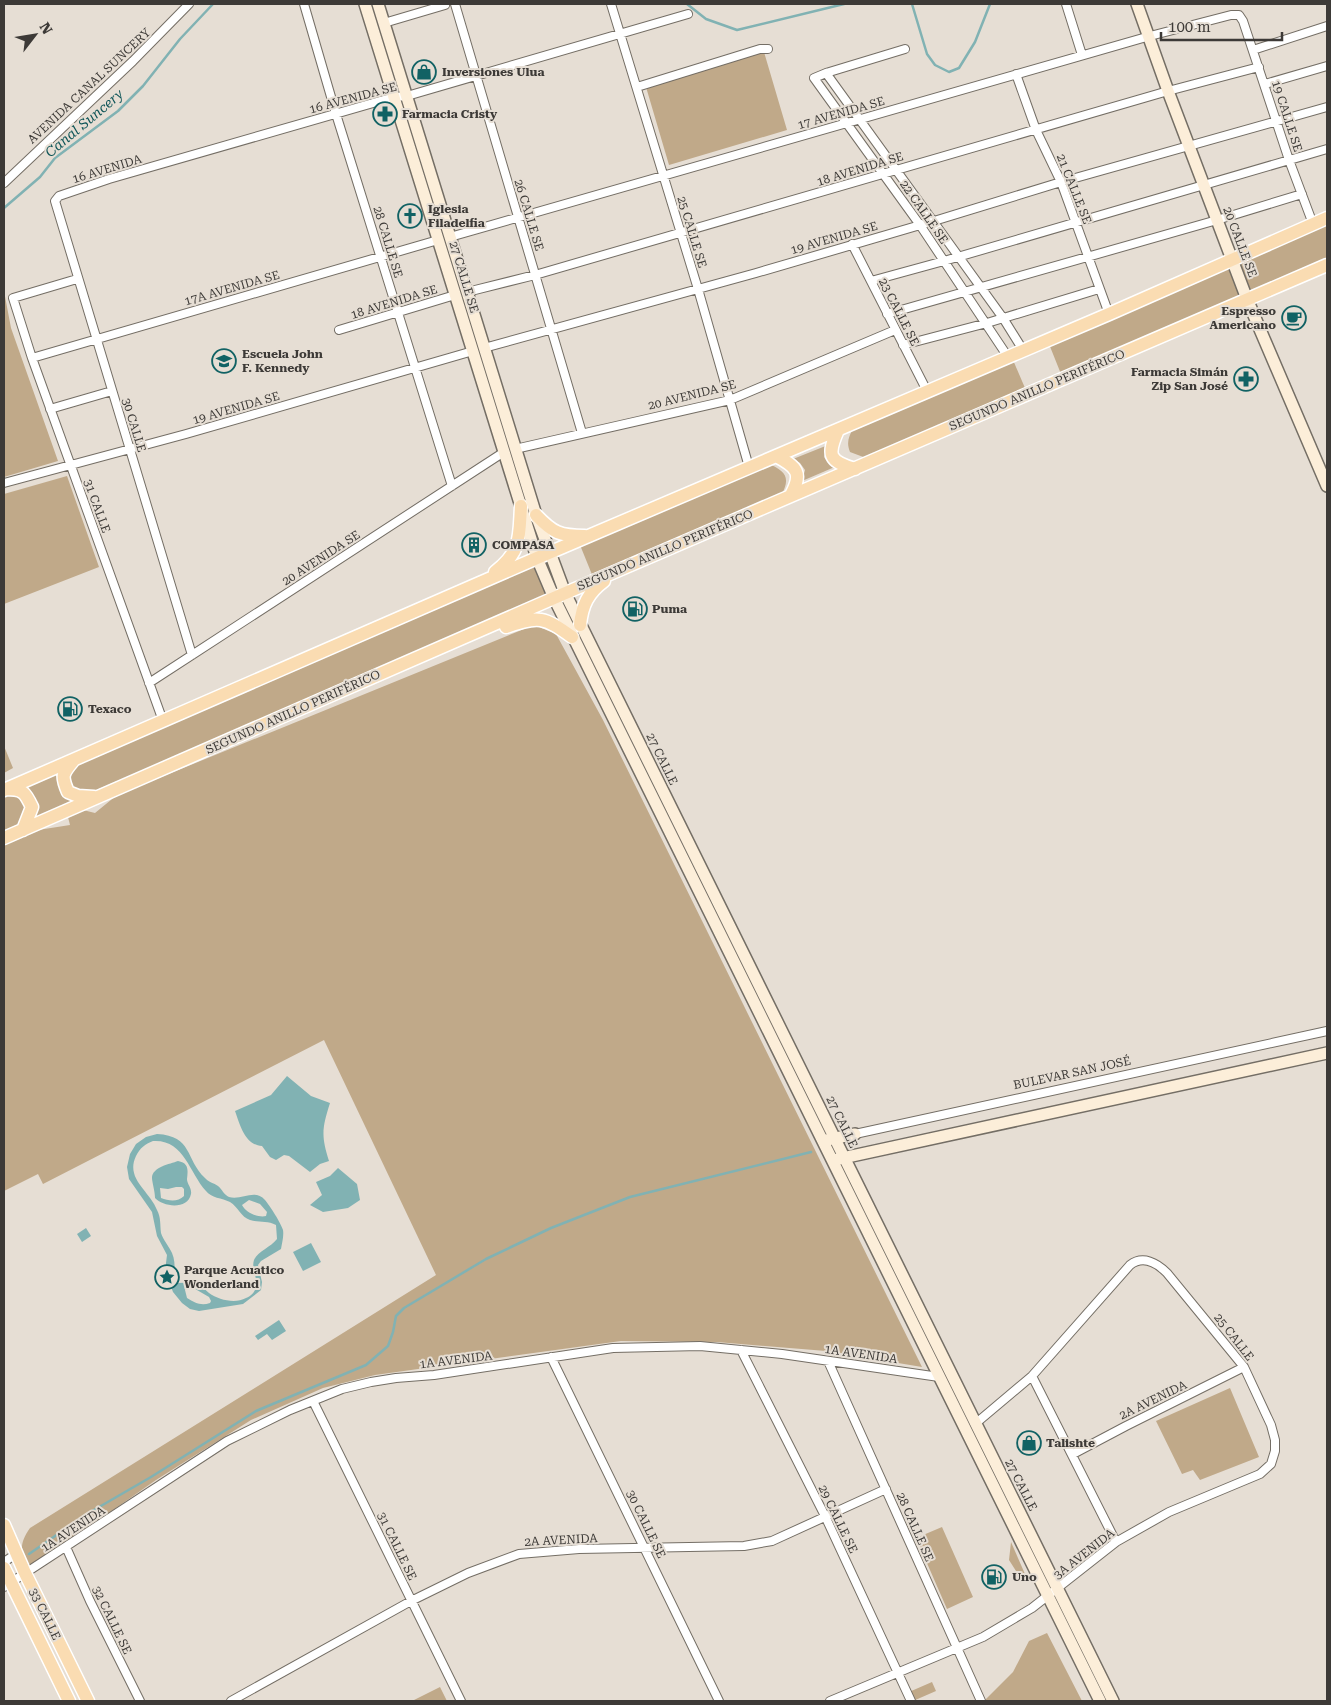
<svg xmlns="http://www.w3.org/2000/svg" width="1331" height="1705" viewBox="0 0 1331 1705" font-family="'Roboto Serif',serif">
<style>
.green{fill:#c0a989}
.water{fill:#81b2b3;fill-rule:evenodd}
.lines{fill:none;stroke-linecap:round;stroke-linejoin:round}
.stream{stroke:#81b2b3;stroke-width:2.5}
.street-casing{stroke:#746e65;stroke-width:10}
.secondary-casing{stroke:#746e65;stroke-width:14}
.primary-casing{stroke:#fff;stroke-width:15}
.street{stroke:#fff;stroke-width:8}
.secondary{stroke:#fceed9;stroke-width:11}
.primary{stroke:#fadcb2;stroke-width:12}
.labels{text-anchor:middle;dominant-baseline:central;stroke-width:4;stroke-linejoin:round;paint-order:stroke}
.poi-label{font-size:12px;font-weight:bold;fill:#3d3a37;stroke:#e6ded4;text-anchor:start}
.street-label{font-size:12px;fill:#3d3a37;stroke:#e6ded4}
.water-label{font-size:14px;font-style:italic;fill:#0e5558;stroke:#e6ded4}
</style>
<rect width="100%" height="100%" fill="#e6ded4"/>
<path class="green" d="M764,52L787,130L669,165L646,87Z
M1327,219V265L1248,297L1234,259Z
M1229,265L1242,296L1061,374L1049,344Z
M4,291L11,328L58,461L4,477Z
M1013,360L1025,388L866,458L850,452C846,442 849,437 853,428Z
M828,445L824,457L829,464L837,466L802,481L805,470L800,463L793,459Z
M768,463C786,472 791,477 781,496L593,577L580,545Z
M67,476L99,567L4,604V494Z
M537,559L552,597L94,791L74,789L67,780L76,762Z
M534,625L556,634L603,720L922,1367L826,1351L717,1342L621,1341L375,1375L323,1388L251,1420L156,1480L53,1552L26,1567C21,1549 19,1544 30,1528L436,1275L324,1040L43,1184L38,1174L4,1191V845L38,830L70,825L68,817L83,810L95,813L117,795Z
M4,746L13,768L4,773Z
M65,764L61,779L82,799L31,820L35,806L16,785Z
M4,790H17L30,807L22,826L4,834Z
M1230,1388L1259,1457L1200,1480L1193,1470L1182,1474L1156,1421Z
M942,1527L973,1597L947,1609L916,1538Z
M1011,1542L1025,1574L1016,1571L1009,1560Z
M1047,1633L1082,1701H984L1013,1672L1029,1641Z
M932,1682L936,1691L913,1701L909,1692Z
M440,1687L447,1701H412Z"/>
<path class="water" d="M287,1076L311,1096L330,1103C322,1128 321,1136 329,1161L320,1164L310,1172L289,1156L284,1155L276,1160L270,1157L262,1146C245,1145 240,1125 235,1111L271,1095Z
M157,1134C193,1136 185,1159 205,1178C208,1182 214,1183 218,1186C222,1189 224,1195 229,1197C241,1201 255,1188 265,1200C270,1206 281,1223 283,1230C284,1236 282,1243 281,1249L261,1261L258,1265L262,1282L261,1290L243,1304L199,1311L190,1309L182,1303L173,1292L165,1271L167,1255L157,1236L152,1212L129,1179L127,1167L130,1154L136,1144L146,1137ZM153,1141C184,1139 189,1172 206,1191C211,1198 222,1198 230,1202C238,1207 241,1217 250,1220C259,1223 267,1220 276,1225L277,1239C271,1247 258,1251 254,1260C251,1269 258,1278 256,1287C255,1292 251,1296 246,1298C235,1304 219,1300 209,1293C205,1290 202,1285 198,1282L178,1283L175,1280C174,1271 176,1262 172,1253C169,1246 163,1240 161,1233C160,1225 161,1217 157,1210C150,1191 125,1179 136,1156C140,1148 145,1144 153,1141ZM249,1200L260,1204L267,1212L266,1216C259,1218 246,1213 242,1205ZM190,1286L209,1297L211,1301L210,1303C201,1306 195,1303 187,1298L185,1290Z
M178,1161C189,1163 188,1170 187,1179C187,1184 192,1188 191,1194C188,1210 163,1207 155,1198C155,1191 152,1182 152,1178C152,1167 170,1164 178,1161ZM176,1187H182L184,1189V1196C178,1202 169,1201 161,1198L160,1188L168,1189Z
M338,1168L357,1184L360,1200L348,1208L323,1212L310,1205L322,1195L316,1182L330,1176Z
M86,1228L91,1236L82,1242L77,1234Z
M311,1243L321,1262L303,1271L293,1252Z
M279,1320L286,1331L272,1340L267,1334L258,1340L255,1336Z"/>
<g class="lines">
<path class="stream" d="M687,4L706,19L737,30L844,4
M912,4L927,54L935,65L949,72L959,68L975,42L990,4
M4,208L40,177L55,158L118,111L143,86L180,39L213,4
M29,1554L87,1514L151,1477L256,1411L366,1365L388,1346L393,1332L396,1316L404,1308L486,1259L551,1228L630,1197L811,1152"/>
<g class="street-casing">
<path id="street" d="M304,4L336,114L452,486
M455,4L582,433
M611,4L698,289L749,467
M1066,4L1082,55
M384,23L445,5
M905,49L826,73L814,78L920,225L1008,357
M1253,50L1327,26
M826,73L1003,318L1023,350
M1016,74L1036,130L1061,182L1109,314
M1265,84L1327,66
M637,87L760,49H768
M4,183L133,61L189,4
M450,237L1150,36L1231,15H1239L1243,21L1289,160L1313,224
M852,244L927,391
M77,279L13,298L32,358L163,721
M871,281L944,261L1327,149
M467,292L535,275L1168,91L1259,67
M887,314L1217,220L1302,194
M339,330L455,295
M903,345L987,323L1099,289
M484,348L756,273L934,221L1061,182L1327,107
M32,358L438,240
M50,409L112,391
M515,449L730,400L895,330
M4,483L186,434L473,351
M192,655L55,201L59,196L109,179L394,97L407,96L688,14
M149,683L504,452
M855,1134L1327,1031
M741,1350L825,1516L911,1701
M551,1357L719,1701
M828,1361L981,1701
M1032,1376L1116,1542
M313,1401L461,1701
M1073,1454L1126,1426L1244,1367
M66,1547L90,1601L140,1701
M4,1562L16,1554
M4,1587L227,1441L290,1410L342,1389L371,1382L396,1378L434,1375L613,1348L700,1346L782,1354L939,1377
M231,1701L411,1601L468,1573L519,1554L579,1549L744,1546L772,1541L886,1489
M830,1701L983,1637L1032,1608L1116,1542L1169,1512L1260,1474L1271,1464L1275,1451V1440L1271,1425L1244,1367L1167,1273C1157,1263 1143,1255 1130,1265L1032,1376L975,1424"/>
</g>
<g class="secondary-casing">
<path id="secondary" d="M365,4L537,558L554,598L1100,1701
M378,4L536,515L565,593L1113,1701
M1137,4L1168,91L1247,299L1327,486
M827,1140L855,1134
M838,1159L1327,1053"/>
</g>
<g class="primary-casing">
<path id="primary" d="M838,430C827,455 828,461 855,469
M776,456C797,467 803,473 791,495
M536,515C553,533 560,536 585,536
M495,572C522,551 519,537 521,506
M580,625C582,605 588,593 604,581
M506,627C539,615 544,617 572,637
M73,761C62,774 61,776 68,792L78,796L94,797
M6,789C23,789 25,792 32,807L23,830
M4,790L537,558L1109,314L1327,218
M4,838L554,598L1327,265
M4,1525L25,1573L88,1701
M4,1568L69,1701"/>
</g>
<use href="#street" class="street"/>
<use href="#secondary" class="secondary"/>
<use href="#primary" class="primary"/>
</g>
<defs>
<g id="shop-ring" transform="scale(1.25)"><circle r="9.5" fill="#e6ded4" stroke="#116264" stroke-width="1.5"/><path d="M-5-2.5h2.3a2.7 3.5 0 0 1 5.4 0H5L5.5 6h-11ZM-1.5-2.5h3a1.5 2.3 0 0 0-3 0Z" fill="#116264"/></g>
<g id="pharmacy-ring" transform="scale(1.25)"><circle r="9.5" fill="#e6ded4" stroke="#116264" stroke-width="1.5"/><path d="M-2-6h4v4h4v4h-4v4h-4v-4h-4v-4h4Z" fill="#116264"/></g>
<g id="church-ring" transform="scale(1.25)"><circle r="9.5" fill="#e6ded4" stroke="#116264" stroke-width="1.5"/><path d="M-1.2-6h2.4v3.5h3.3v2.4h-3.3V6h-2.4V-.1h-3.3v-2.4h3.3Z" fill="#116264"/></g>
<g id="cafe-ring" transform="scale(1.25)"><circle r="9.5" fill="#e6ded4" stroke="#116264" stroke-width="1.5"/><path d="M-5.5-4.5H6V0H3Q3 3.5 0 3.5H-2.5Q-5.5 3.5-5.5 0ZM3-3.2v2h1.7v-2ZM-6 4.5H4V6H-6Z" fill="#116264"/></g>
<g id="school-ring" transform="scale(1.25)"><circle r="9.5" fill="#e6ded4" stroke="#116264" stroke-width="1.5"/><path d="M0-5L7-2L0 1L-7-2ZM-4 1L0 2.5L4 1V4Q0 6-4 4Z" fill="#116264"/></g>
<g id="building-ring" transform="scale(1.25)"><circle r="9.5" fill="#e6ded4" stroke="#116264" stroke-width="1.5"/><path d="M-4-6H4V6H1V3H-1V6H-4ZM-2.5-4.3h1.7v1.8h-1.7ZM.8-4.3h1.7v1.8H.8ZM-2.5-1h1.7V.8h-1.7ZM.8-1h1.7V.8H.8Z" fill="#116264"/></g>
<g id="fuel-ring" transform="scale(1.25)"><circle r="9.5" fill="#e6ded4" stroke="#116264" stroke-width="1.5"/><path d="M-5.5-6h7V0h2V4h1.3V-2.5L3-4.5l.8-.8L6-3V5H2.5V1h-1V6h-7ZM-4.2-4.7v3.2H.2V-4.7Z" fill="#116264"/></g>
<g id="sight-ring" transform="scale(1.25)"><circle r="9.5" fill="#e6ded4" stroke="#116264" stroke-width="1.5"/><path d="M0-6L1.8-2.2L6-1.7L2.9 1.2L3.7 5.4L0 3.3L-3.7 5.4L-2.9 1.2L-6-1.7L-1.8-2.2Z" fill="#116264"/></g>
</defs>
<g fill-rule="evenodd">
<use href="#shop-ring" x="424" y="72"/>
<use href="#pharmacy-ring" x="385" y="114"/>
<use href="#church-ring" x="410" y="216"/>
<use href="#cafe-ring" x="1294" y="318"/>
<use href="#school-ring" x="224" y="361"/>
<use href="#pharmacy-ring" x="1246" y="379"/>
<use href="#building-ring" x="474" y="545"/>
<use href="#fuel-ring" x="635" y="609"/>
<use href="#fuel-ring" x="70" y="709"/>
<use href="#sight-ring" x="167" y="1277"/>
<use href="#shop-ring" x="1029" y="1443"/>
<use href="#fuel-ring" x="994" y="1577"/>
</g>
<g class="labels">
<g class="poi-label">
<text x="442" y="72">Inversiones Ulua</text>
<text x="402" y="114">Farmacia Cristy</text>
<text x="428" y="209">Iglesia<tspan x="428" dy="14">Filadelfia</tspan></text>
<text x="1276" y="311" text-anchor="end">Espresso<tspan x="1276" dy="14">Americano</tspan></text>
<text x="242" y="354">Escuela John<tspan x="242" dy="14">F. Kennedy</tspan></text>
<text x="1228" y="372" text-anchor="end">Farmacia Simán<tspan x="1228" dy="14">Zip San José</tspan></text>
<text x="492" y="545">COMPASA</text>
<text x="652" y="609">Puma</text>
<text x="88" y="709">Texaco</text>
<text x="184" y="1270">Parque Acuatico<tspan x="184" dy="14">Wonderland</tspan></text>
<text x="1046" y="1443">Talishte</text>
<text x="1012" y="1577">Uno</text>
</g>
<g class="street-label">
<text transform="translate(89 86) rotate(-43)">AVENIDA CANAL SUNCERY</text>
<text transform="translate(353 98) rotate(-15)">16 AVENIDA SE</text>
<text transform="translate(841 113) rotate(-16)">17 AVENIDA SE</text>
<text transform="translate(1287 116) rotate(72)">19 CALLE SE</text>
<text transform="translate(107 169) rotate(-17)">16 AVENIDA</text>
<text transform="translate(860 169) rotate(-17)">18 AVENIDA SE</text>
<text transform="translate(1074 189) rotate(68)">21 CALLE SE</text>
<text transform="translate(924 212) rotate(55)">22 CALLE SE</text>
<text transform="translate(529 215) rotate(73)">26 CALLE SE</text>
<text transform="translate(692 232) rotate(73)">25 CALLE SE</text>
<text transform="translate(834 238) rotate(-16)">19 AVENIDA SE</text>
<text transform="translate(388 242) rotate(73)">28 CALLE SE</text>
<text transform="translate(1240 242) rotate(69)">20 CALLE SE</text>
<text transform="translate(464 277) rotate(73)">27 CALLE SE</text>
<text transform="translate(232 288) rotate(-16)">17A AVENIDA SE</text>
<text transform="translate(394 302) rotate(-17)">18 AVENIDA SE</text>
<text transform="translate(899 312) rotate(63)">23 CALLE SE</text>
<text transform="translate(1037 390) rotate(-23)">SEGUNDO ANILLO PERIFÉRICO</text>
<text transform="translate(692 395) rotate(-14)">20 AVENIDA SE</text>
<text transform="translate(236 408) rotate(-16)">19 AVENIDA SE</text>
<text transform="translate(134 425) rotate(73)">30 CALLE</text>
<text transform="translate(97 506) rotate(70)">31 CALLE</text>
<text transform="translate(665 550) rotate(-23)">SEGUNDO ANILLO PERIFÉRICO</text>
<text transform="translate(321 558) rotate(-33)">20 AVENIDA SE</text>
<text transform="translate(293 712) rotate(-24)">SEGUNDO ANILLO PERIFÉRICO</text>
<text transform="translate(662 759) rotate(64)">27 CALLE</text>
<text transform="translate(1072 1073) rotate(-12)">BULEVAR SAN JOSÉ</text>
<text transform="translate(842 1122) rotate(64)">27 CALLE</text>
<text transform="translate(1234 1337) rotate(52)">25 CALLE</text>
<text transform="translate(861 1354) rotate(8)">1A AVENIDA</text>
<text transform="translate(456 1360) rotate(-7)">1A AVENIDA</text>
<text transform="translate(1153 1400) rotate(-26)">2A AVENIDA</text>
<text transform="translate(1021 1485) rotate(63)">27 CALLE</text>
<text transform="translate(838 1519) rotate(64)">29 CALLE SE</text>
<text transform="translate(646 1524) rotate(64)">30 CALLE SE</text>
<text transform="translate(915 1527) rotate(66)">28 CALLE SE</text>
<text transform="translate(73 1529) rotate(-33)">1A AVENIDA</text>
<text transform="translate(561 1540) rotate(-3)">2A AVENIDA</text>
<text transform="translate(397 1546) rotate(64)">31 CALLE SE</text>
<text transform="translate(1084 1554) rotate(-38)">3A AVENIDA</text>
<text transform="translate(45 1614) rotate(64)">33 CALLE</text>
<text transform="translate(112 1620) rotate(64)">32 CALLE SE</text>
</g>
<g class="water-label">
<text transform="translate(84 123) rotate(-40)">Canal Suncery</text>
</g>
</g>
<rect width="1331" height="1705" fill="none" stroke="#3d3a37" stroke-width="10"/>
<g transform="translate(35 35) rotate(59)" stroke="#e6ded4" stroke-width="4" paint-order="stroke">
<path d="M0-4L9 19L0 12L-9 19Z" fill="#3d3a37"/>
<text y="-8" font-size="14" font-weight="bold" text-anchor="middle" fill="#3d3a37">N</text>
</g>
<path d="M1161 32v8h121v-8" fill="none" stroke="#3d3a37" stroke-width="2.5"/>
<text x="1168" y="32" font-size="15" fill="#3d3a37" stroke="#e6ded4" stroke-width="4" paint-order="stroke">100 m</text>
</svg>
